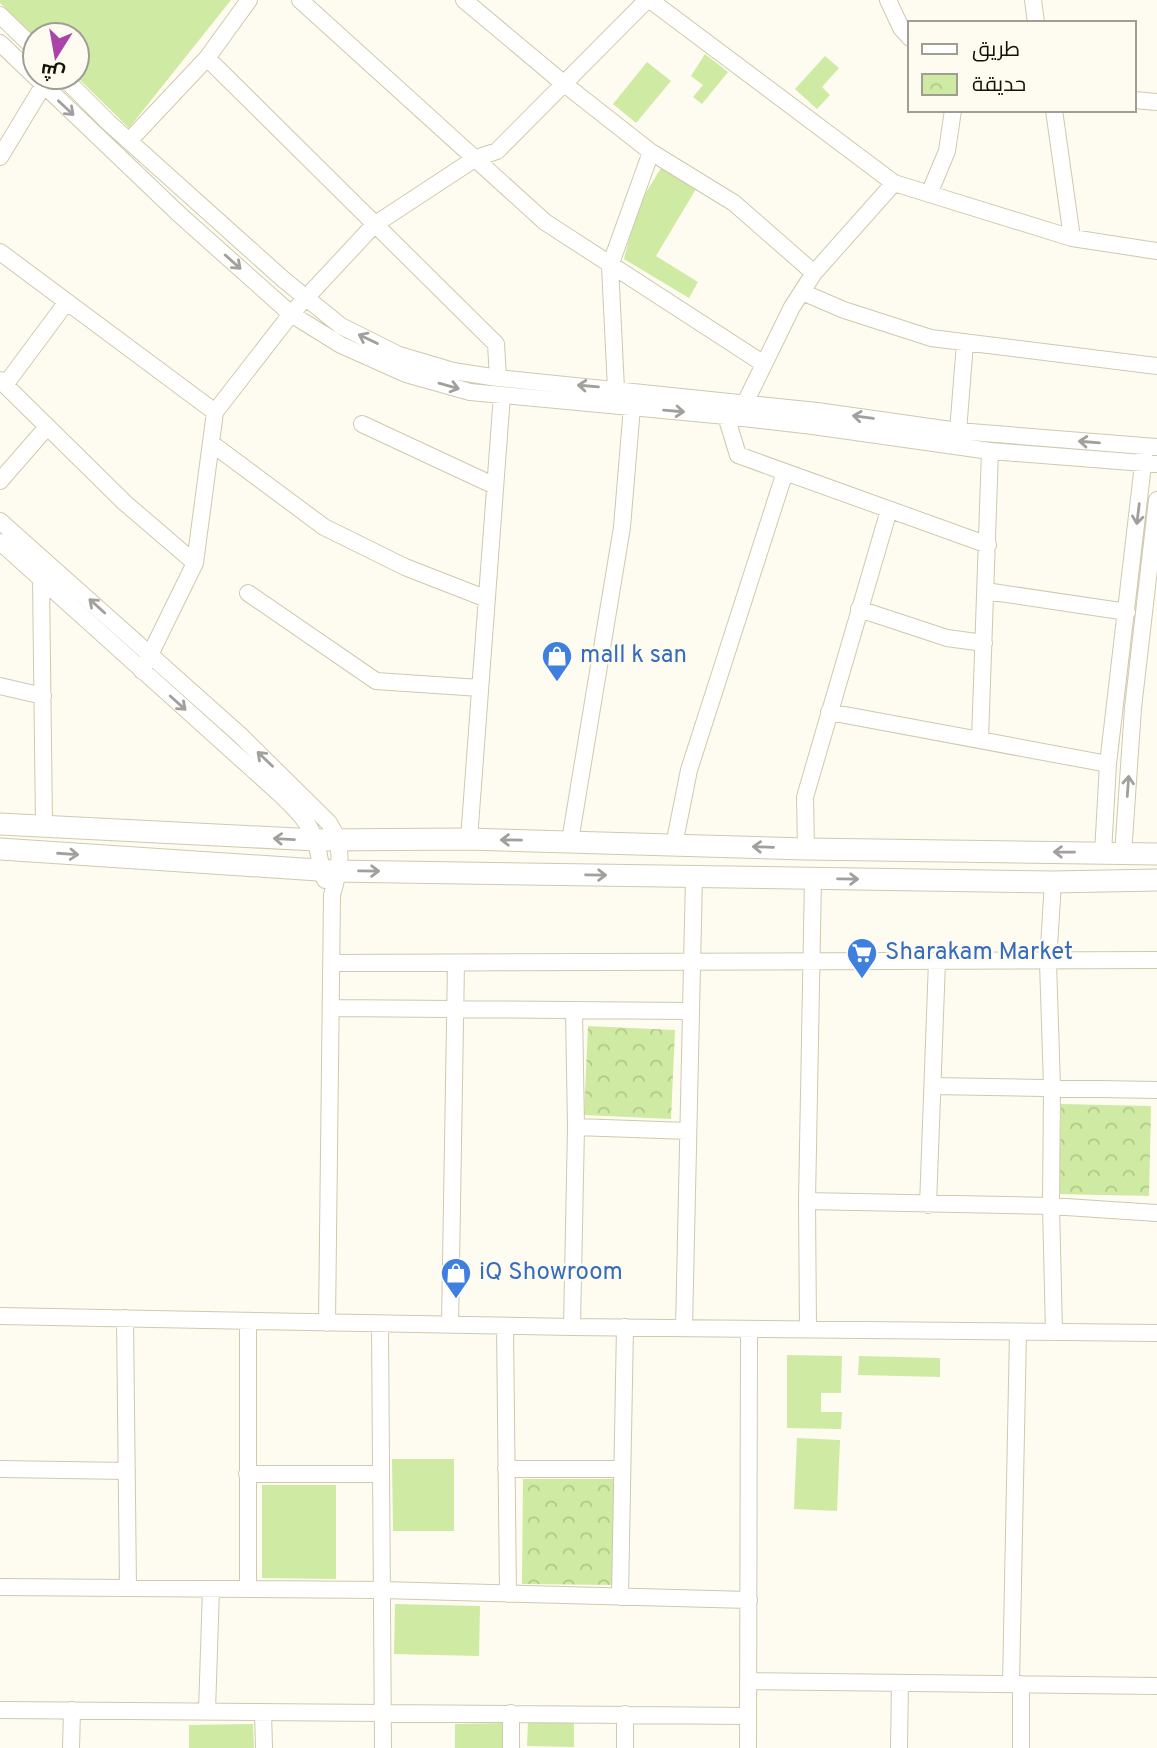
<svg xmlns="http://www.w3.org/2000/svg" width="1157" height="1748" viewBox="0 0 1157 1748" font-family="Overpass,Cairo,sans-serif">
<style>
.grass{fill:#cfeaa2}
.park{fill:url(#park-crowns)}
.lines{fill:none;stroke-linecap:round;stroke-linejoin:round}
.minor-casing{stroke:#cfc9ae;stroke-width:18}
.major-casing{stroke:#cfc9ae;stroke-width:23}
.minor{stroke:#fff;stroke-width:16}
.major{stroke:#fff;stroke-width:21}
.oneway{stroke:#a1a09c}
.labels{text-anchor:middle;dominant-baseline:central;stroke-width:5;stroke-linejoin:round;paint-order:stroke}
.shop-label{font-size:24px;fill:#366cbe;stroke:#fefcf0;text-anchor:start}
</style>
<defs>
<pattern id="park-crowns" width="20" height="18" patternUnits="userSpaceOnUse" patternTransform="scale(1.75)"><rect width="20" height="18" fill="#cfeaa2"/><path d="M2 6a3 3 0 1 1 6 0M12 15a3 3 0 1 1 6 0" fill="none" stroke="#b1c88a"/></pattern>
</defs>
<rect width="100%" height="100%" fill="#fefcf0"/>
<path class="grass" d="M0,0H231L129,128L77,77V35H35V37L0,3Z
M705,54L728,72L702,104L693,97L703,85L691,76Z
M825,56L839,68L822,87L830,95L817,109L795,89Z
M647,62L671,81L636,123L613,104Z
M661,168L696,189L656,256L698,282L689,298L624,259L637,207Z
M787,1355L842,1356L841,1393H821V1412H842L841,1429L787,1428Z
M859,1356L940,1358V1377L858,1375Z
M797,1438L840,1440L837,1511L794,1509Z
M392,1459H454V1531H393Z
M262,1485H336V1579L262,1578Z
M395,1604L480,1606L479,1656L394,1654Z
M528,1722L574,1723V1747L527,1746Z
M503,1723V1748H455V1724Z
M253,1724L254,1748H189V1725Z"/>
<path class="park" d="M588,1026L675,1030L671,1119L584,1115Z
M1061,1104L1151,1106L1149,1196L1059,1194Z
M523,1479H618L617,1585L522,1584Z"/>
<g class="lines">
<g class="minor-casing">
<path id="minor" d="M300,0L545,222L764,364
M464,0L563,83L651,152L734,203L814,273
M650,0L894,183L1072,238L1157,251
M888,0L901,28L910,38
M1033,0L1036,23
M0,15L35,49
M0,43L180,215L291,314L341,345L406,374L470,392L726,416L813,426L990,451L1157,464
M207,58L496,344L498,378
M63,77L109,123L284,280L341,326L399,355L453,371L498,378L817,411L958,431L1157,447
M1134,100L1157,102
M1054,110L1072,238
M129,141L207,58L249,0
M0,157L43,86
M929,194L947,151L953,110
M0,252L215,412
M802,292L844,310L931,338L1157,366
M0,380L125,503L195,563
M5,385L66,303
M616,389L610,266L651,152
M745,403L792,307L814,273L894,183
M726,416L738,455L988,545
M362,424L495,486
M958,431L965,343
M211,443L324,527L405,567L487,599
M0,481L47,427
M0,521L240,735L329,823C345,847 340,868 332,895L327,1323
M0,542L280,794C294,808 311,823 316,843C320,856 320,867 325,880
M41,579L44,826
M986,591L1127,612
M248,593L376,681L480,688
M859,609L947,638L984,643
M142,671L195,563L215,412L291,314L374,225L476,158L497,151L647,0
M0,686L43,696
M829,712L1108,764
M980,740L990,451
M469,839L502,395
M570,841L622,527L632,407
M674,845L689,770L785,472
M806,849L805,797L889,510
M1103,853L1108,764L1144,456
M1123,854L1133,708L1157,500
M1053,882L1048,962L1052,1087L1051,1206L1054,1332
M331,963L1157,960
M331,1008L690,1011
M933,1086L1157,1090
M576,1127L688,1131
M807,1201L1051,1206L1157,1213
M928,1205L937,961
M0,1316L572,1327L1157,1333
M125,1318L128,1588
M380,1324L383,1748
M450,1325L456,963
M505,1326L508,1594
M572,1327L576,1127L574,1010
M684,1328L694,876
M808,1329L807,1201L813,878
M0,1469L127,1471
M506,1469H622
M247,1474H381
M0,1587L382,1590L749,1600
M248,1589V1321
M620,1597L625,1327
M748,1681L1157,1686
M1011,1684L1018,1332
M1021,1684V1748
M0,1710L748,1716
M207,1711L211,1589
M263,1712L264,1748
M511,1713V1748
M71,1748L72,1710
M625,1748V1714
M748,1748L749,1329
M899,1748L900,1683"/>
</g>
<g class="major-casing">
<path id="major" d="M0,824L316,840L469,839L806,849L1157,854
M0,849L333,871L1053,882L1157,880"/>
</g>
<use href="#minor" class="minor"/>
<use href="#major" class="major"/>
</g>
<defs><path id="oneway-shaft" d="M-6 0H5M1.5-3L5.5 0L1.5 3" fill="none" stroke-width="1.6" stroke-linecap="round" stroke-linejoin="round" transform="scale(1.75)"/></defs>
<g class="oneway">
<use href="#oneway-shaft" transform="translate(66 108) rotate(43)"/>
<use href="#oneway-shaft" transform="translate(233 262) rotate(42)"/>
<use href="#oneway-shaft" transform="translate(368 339) rotate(-154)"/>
<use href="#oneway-shaft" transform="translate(449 386) rotate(16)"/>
<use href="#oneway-shaft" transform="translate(588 386) rotate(-175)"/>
<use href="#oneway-shaft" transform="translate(674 411) rotate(5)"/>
<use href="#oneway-shaft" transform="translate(863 417) rotate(-172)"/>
<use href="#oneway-shaft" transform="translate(1089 442) rotate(-175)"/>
<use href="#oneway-shaft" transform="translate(1138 514) rotate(97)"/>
<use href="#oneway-shaft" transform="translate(97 606) rotate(-138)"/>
<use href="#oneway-shaft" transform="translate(178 703) rotate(42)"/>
<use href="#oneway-shaft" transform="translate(265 759) rotate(-136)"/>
<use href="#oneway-shaft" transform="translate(1128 786) rotate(-86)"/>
<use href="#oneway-shaft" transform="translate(284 839) rotate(-177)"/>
<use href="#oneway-shaft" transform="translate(511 840) rotate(-179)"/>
<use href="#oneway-shaft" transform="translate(763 847) rotate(-178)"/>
<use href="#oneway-shaft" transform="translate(1064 852) rotate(-179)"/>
<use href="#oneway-shaft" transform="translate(68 854) rotate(4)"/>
<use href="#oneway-shaft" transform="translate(369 871) rotate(1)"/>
<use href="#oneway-shaft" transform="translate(596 875) rotate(1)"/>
<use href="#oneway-shaft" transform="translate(848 879) rotate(1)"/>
</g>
<defs>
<g id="shop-pin" transform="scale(1.575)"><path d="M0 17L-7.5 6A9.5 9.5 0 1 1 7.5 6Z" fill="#3f7fe0" stroke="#fefcf0"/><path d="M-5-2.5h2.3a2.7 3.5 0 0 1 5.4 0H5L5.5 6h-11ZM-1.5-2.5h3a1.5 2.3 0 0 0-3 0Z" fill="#fff"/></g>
<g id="supermarket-pin" transform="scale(1.575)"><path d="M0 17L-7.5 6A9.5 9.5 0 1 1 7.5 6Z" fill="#3f7fe0" stroke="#fefcf0"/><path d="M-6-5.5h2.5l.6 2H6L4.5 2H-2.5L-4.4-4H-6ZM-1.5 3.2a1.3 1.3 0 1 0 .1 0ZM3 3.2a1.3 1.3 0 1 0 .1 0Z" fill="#fff"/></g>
</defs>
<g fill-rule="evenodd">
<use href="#shop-pin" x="557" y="656"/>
<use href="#supermarket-pin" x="862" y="953"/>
<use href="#shop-pin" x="456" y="1273"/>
</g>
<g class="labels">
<g class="shop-label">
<text x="580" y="656">mall k san</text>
<text x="885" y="953">Sharakam Market</text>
<text x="479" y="1273">iQ Showroom</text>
</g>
</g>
<rect x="908" y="21" width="228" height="91" fill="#fefcf0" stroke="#a09e93" stroke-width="2"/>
<rect x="922" y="44" width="35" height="10" fill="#ffffff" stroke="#a09e93" stroke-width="2"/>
<text x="972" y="56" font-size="21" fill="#141208">طريق</text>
<rect x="922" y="74" width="35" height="21" fill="url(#park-crowns)" stroke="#a09e93" stroke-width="2"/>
<text x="972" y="91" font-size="21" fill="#141208">حديقة</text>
<g transform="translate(56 56) rotate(191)"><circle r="33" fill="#fefcf0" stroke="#a09e93" stroke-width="2"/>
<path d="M0-5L12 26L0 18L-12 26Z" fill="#ab44a8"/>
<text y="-10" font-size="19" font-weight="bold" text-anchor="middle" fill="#141208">ش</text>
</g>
</svg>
